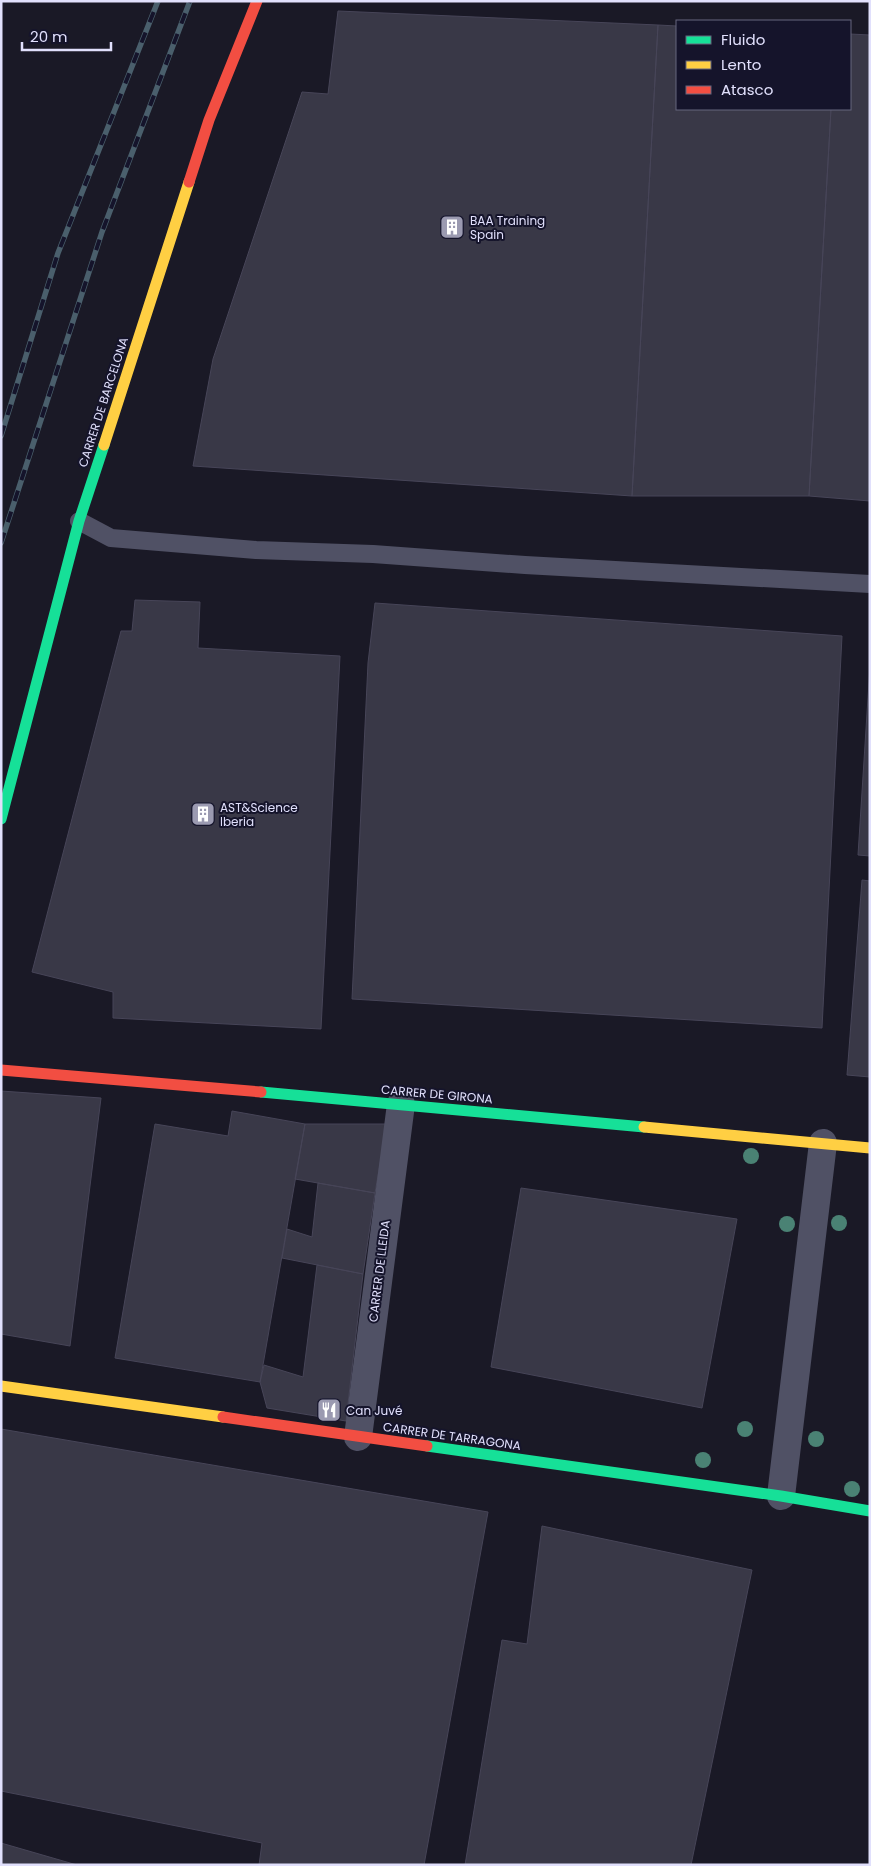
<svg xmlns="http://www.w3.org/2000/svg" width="871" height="1866" viewBox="0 0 871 1866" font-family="Poppins,sans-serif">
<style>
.building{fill:#393847;stroke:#474558}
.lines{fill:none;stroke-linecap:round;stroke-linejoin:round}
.lane{stroke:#505165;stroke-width:18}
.street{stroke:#505165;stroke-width:28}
.fast{stroke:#16e098;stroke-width:11}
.slow{stroke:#ffcf43;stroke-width:11}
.jam{stroke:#f24e42;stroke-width:11}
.rail-casing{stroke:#4a5f6c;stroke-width:5.5}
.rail{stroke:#15142b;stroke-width:4;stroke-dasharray:11;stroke-linecap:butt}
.tree{fill:#4a8274}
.labels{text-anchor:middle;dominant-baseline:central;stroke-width:4;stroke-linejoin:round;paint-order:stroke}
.poi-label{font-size:12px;fill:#e1e0fc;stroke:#15142b;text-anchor:start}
.street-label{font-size:12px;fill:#e1e0fc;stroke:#15142b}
</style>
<rect width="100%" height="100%" fill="#1a1926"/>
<path class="building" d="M338,11L658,25L632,496L193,466L213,359L302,92L328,94Z
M658,25L677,26V109H831L809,496H632Z
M850,34L870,35V501L809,496L831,109H850Z
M135,600L200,602L198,648L340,656L321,1029L113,1018V992L32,972L121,631H132Z
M375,603L842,636L822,1028L352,999L368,663Z
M870,666V856L858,855Z
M862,880L870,881V1077L847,1075Z
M1,1091L101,1098L70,1346L1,1334Z
M232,1111L305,1124L260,1382L115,1358L155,1124L228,1136Z
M305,1124H387L375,1193L295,1179Z
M318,1183L375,1193L363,1274L282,1258L287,1229L312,1237Z
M521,1188L737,1219L702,1408L491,1367Z
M317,1265L363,1274L346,1421L267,1408L260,1382L264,1365L303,1377Z
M1,1429L488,1512L424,1865H259L262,1843L1,1791Z
M542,1526L752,1570L691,1865H465L502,1640L527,1644Z
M1,1843L77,1865H1Z"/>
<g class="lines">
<path class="lane" d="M79,521L111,538L256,550L373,554L525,565L870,584"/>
<path class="street" d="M358,1437L401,1104
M781,1496L823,1143"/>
<path class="fast" d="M1,819L79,521L104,445
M261,1092L644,1127
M427,1446L781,1496L870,1511"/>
<path class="slow" d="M104,445L189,182
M644,1127L870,1148
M1,1386L223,1417"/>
<path class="jam" d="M189,182L209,120L257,1
M1,1070L261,1092
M223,1417L427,1446"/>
<g class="rail-casing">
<path id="rail" d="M1,436L58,253L158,1
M1,543L102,232L190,1"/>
</g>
<use href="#rail" class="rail"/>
</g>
<g class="tree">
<circle cx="751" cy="1156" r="8"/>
<circle cx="839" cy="1223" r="8"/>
<circle cx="787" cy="1224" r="8"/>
<circle cx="745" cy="1429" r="8"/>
<circle cx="816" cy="1439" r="8"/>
<circle cx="703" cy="1460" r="8"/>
<circle cx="852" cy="1489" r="8"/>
</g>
<defs>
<g id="building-square" transform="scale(1.25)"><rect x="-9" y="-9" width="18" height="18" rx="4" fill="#9b9ab1" stroke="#15142b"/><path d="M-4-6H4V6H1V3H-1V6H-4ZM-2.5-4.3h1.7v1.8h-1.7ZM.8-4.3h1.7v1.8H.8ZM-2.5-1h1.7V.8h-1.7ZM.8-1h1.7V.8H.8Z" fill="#fff"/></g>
<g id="restaurant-square" transform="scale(1.25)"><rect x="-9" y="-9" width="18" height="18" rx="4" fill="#9b9ab1" stroke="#15142b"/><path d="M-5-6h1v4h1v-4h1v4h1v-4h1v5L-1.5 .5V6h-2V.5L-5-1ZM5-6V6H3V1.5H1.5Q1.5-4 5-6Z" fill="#fff"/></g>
</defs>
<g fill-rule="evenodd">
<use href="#building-square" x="452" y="227"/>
<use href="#building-square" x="203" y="814"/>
<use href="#restaurant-square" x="329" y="1410"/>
</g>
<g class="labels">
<g class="poi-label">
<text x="470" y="220">BAA Training<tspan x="470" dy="14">Spain</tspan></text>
<text x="220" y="807">AST&amp;Science<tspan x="220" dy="14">Iberia</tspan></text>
<text x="346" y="1410">Can Juvé</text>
</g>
<g class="street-label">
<text transform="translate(103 402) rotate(-72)">CARRER DE BARCELONA</text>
<text transform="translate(437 1094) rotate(5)">CARRER DE GIRONA</text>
<text transform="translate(379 1271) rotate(-83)">CARRER DE LLEIDA</text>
<text transform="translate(452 1436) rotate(8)">CARRER DE TARRAGONA</text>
</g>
</g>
<rect width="871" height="1866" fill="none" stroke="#e1e0fc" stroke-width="5"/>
<rect x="676" y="20" width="175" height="90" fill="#15142b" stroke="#67667f"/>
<rect x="686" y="36" width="25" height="8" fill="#16e098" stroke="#67667f"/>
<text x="721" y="45" font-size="15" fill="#e1e0fc">Fluido</text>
<rect x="686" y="61" width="25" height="8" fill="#ffcf43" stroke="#67667f"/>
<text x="721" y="70" font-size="15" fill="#e1e0fc">Lento</text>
<rect x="686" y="86" width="25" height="8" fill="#f24e42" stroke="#67667f"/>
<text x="721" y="95" font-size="15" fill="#e1e0fc">Atasco</text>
<path d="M22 42v8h89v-8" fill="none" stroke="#e1e0fc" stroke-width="2.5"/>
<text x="30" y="42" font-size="15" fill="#e1e0fc" stroke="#15142b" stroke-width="4" paint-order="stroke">20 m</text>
</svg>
